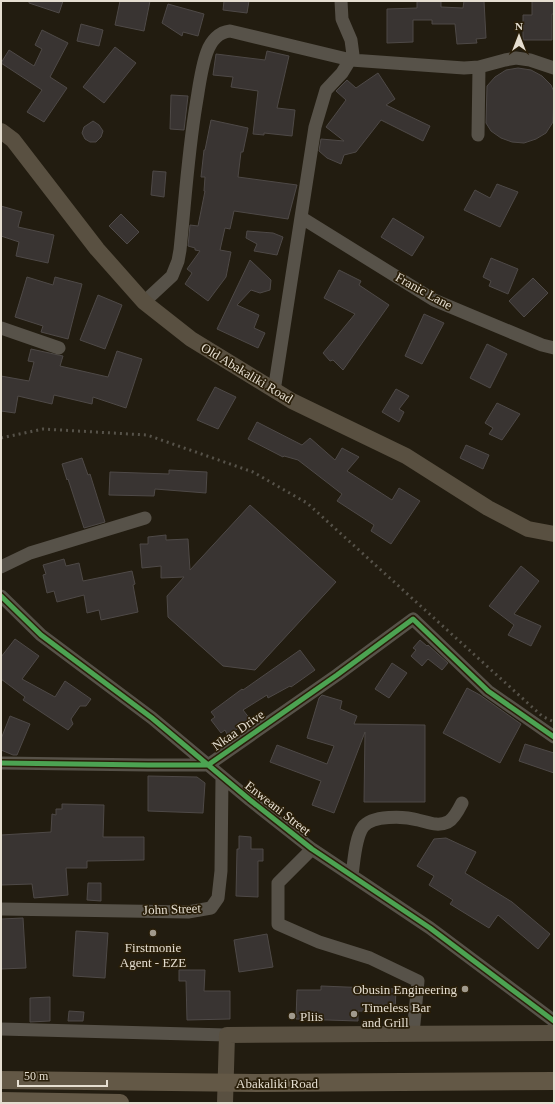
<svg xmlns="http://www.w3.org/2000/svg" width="555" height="1104" viewBox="0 0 555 1104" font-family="Georgia,serif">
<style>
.building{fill:#393432;stroke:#4e4947}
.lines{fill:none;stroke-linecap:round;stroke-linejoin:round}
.minor{stroke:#575249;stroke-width:13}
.major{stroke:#595041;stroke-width:16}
.highway{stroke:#635846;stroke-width:18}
.rail{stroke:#565249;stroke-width:3;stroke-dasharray:2 4;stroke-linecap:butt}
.cycleway-casing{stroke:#291e09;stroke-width:8}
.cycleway{stroke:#4ca352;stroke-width:5}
.poi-dot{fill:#a19a8d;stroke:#291e09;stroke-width:1.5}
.labels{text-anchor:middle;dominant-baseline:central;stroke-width:3.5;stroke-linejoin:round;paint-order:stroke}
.street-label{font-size:13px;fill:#e5ded1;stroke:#291e09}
.poi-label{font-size:13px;fill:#e5ded1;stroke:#291e09;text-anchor:start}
</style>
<rect width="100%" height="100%" fill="#221c10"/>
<path class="building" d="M29,1H63L59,13L29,3Z
M120,1H150L144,31L115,25Z
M224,1H249L247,13L223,10Z
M417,1H441V7L463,8L464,1H484L486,38L476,39L477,43L457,44L455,24H432V20H413V42L387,43V9L417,8Z
M532,1H554V14H552V40H523V15H532Z
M168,4L204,14L198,36L183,32L182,36L162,23Z
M81,24L103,30L99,46L77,41Z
M42,30L68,43L50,77L67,88L44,122L27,112L42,90L1,63L9,50L34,66L42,49L35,45Z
M115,47L136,63L104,103L83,87Z
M267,51L289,56L277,108L295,110L292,136L264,133V135L253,134L258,91L231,87L233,77L213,75L216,54L265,60Z
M518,68L531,70L542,76L551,85L554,92L553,122L546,133L536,139L524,143L512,142L501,138L491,131L486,123L487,86L495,77L506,70Z
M378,73L395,99L386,105L430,126L423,141L381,120L356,152L344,155L341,164L327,158L319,151L321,139L344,141L326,127L346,100L336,91L347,80L356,88Z
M171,95L188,96L184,130L170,129Z
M211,120L248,128L243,152H241L238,177L297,185L288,219L234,211L230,229L225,228L220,250L231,252L226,277L208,301L185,284L192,273L187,269L200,251L195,250V248L188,246L190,225L198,226L205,191H204L205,177H201L204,150H205Z
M93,121L99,125L103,131L101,137L96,142H90L85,139L82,133L84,127Z
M153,171L166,172L164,197L151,195Z
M497,184L518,192L500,227L464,210L475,190L490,198Z
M1,206L22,212L18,227L54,235L48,263L16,256L19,242L1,236Z
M121,214L139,232L127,244L109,226Z
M393,218L424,237L412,256L381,237Z
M247,231L273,233L283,237L277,255L254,251L257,244L246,238Z
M491,258L518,269L508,294L489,286L491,281L483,277Z
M250,260L271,280L270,290L260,293L251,290L237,305L259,315L254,328L265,333L258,348L217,329Z
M339,270L361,281L359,285L389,305L343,370L333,360L330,361L323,353L355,314L324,298Z
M27,277L53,285L55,277L82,284L68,339L41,332L43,326L15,317Z
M533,278L548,293L524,317L509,301Z
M98,295L122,305L105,349L80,340Z
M424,314L444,323L422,364L405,356Z
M487,344L507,354L490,388L470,378Z
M31,349L63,356L60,366L108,377L117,351L142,359L126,408L93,397L92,404L54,395L52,404L18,396L15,413L1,411V376L29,381L34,362L28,361Z
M215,387L236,397L218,429L197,420Z
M396,389L409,396L399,409L404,412L399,422L382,412Z
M497,403L520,414L502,440L489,434L493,428L485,423Z
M257,422L302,445L310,438L335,460L342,448L359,457L347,471L392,500L399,488L420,501L391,544L371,531L374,525L337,501L342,494L298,460L284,456L283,457L248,439Z
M466,445L489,455L483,469L460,458Z
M82,458L88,475L90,474L105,522L84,528L68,479L67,480L62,464Z
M169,470L207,472L206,493L155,489L154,496L109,495L110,472L169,474Z
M250,505L336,582L255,670L223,666L168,617L167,596L184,577L161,578V566L142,568L140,544H148V537L166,535V540L188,539L190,570Z
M64,559L66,566L79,563L83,581L132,571L135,584L133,585L138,612L101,620L99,610L87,613L84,595L57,602L54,591L47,593L43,575L46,574L43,565Z
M521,566L539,581L514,614L541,626L531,646L508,635L514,625L489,606Z
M15,639L39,656L22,679L55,697L65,681L91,699L86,706H80L71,719L73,724L68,730L23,700L25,697L1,679V657Z
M420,640L427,646L428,645L448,663L442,670L428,659L422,666L411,656L416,650L413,648Z
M300,650L315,670L291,687L290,686L268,698L267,695L243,710L250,719L228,736L225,730L221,733L211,720L215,717L211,712L242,689L243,690Z
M392,663L407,673L389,698L375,689Z
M467,688L480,695L521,724L500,763L443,733Z
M322,695L342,701L340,709L357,716L354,724L425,725V802H364L365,732L334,813L312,805L321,781L270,762L277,745L327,764L334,746L307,738L319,698Z
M10,716L30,724L17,755H13L1,750V739Z
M525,744L554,753V773L519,761Z
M148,776L197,777L205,783L203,813L148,811Z
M62,804L104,805L103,837H144V860L87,861V868H66L68,895L34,898L32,884L1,885V835L51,832L52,814L56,815V809H62Z
M239,836L251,837V849H263V861H258V897L236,896L237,849H239Z
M446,838L476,852L465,873L512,902L550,934L538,949L498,915L489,928L450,904L453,900L429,885L434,876L417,866L434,839Z
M88,883H101V901L87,900Z
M23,918L26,968L1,969V919Z
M76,931L108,933L105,978L73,976Z
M267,934L273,967L239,972L234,940Z
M179,970H205L204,991H230V1019L187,1020L186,981H179Z
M321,986L396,989L395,1012L358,1011V1021L296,1019L297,990H321Z
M50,997V1021L30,1022V998Z
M69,1011L84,1012L83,1021H68Z"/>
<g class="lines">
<path class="minor" d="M478,135L479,67
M302,218L434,300L542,345L554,348
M144,302L172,276L178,261L180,250C185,202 188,153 196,105C199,88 201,68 207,52C211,41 219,32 230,31L351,60L464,68L479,67L505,60L516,58L530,60L554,68
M1,328L59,348
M274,391L315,127L326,90L342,73L353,55L351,40L342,19L341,1
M1,567L30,553L145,518
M1,596L41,635L152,718L250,800L312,849L430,928L554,1021
M1,763L148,765H208L337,675L413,619L488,691L554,737
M312,849L278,883V924L319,942L370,958L418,981L413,1034
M352,875C354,862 355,838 363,827C372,815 404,816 418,820C428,822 437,827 448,822C454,819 459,809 462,803
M1,909L188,912L211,908L218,898L221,871L222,777
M1,1029L227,1035"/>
<path class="major" d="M1,131L13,140L97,249L144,302L191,339L292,401L406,456L488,508L528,529L554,534
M225,1103L227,1035L554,1033"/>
<path class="highway" d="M1,1080L257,1083L554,1081
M1,1101L120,1103"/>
<path class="rail" d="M1,438L43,429L147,435L253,472L307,503L542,716L554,722"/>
<g class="cycleway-casing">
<path id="cycleway" d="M1,596L41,635L152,718L250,800L312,849L430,928L554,1021
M1,763L148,765H208L337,675L413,619L488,691L554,737"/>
</g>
<use href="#cycleway" class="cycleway"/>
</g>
<g class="poi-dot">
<circle cx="153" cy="933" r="4"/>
<circle cx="465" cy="989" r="4"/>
<circle cx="354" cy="1014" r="4"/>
<circle cx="292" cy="1016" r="4"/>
</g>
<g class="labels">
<g class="street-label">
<text transform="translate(424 291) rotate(29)">Franic Lane</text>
<text transform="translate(247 373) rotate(31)">Old Abakaliki Road</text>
<text transform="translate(238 730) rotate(-35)">Nkaa Drive</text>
<text transform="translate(278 808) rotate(38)">Enweani Street</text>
<text transform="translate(172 909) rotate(-2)">John Street</text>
<text x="277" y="1083">Abakaliki Road</text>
</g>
<g class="poi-label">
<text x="153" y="947" text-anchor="middle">Firstmonie<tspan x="153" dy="15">Agent - EZE</tspan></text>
<text x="457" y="989" text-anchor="end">Obusin Engineering</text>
<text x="362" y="1007">Timeless Bar<tspan x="362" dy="15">and Grill</tspan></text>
<text x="300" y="1016">Pliis</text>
</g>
</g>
<rect width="555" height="1104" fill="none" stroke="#e5ded1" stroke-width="4"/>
<g transform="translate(519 36)" stroke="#291e09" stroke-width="3" paint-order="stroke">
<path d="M0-3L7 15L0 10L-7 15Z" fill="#e5ded1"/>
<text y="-6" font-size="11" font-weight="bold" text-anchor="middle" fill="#e5ded1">N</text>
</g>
<path d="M18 1080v6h89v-6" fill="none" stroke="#e5ded1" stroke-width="2"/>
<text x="24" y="1080" font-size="12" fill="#e5ded1" stroke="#291e09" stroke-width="3" paint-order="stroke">50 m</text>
</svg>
